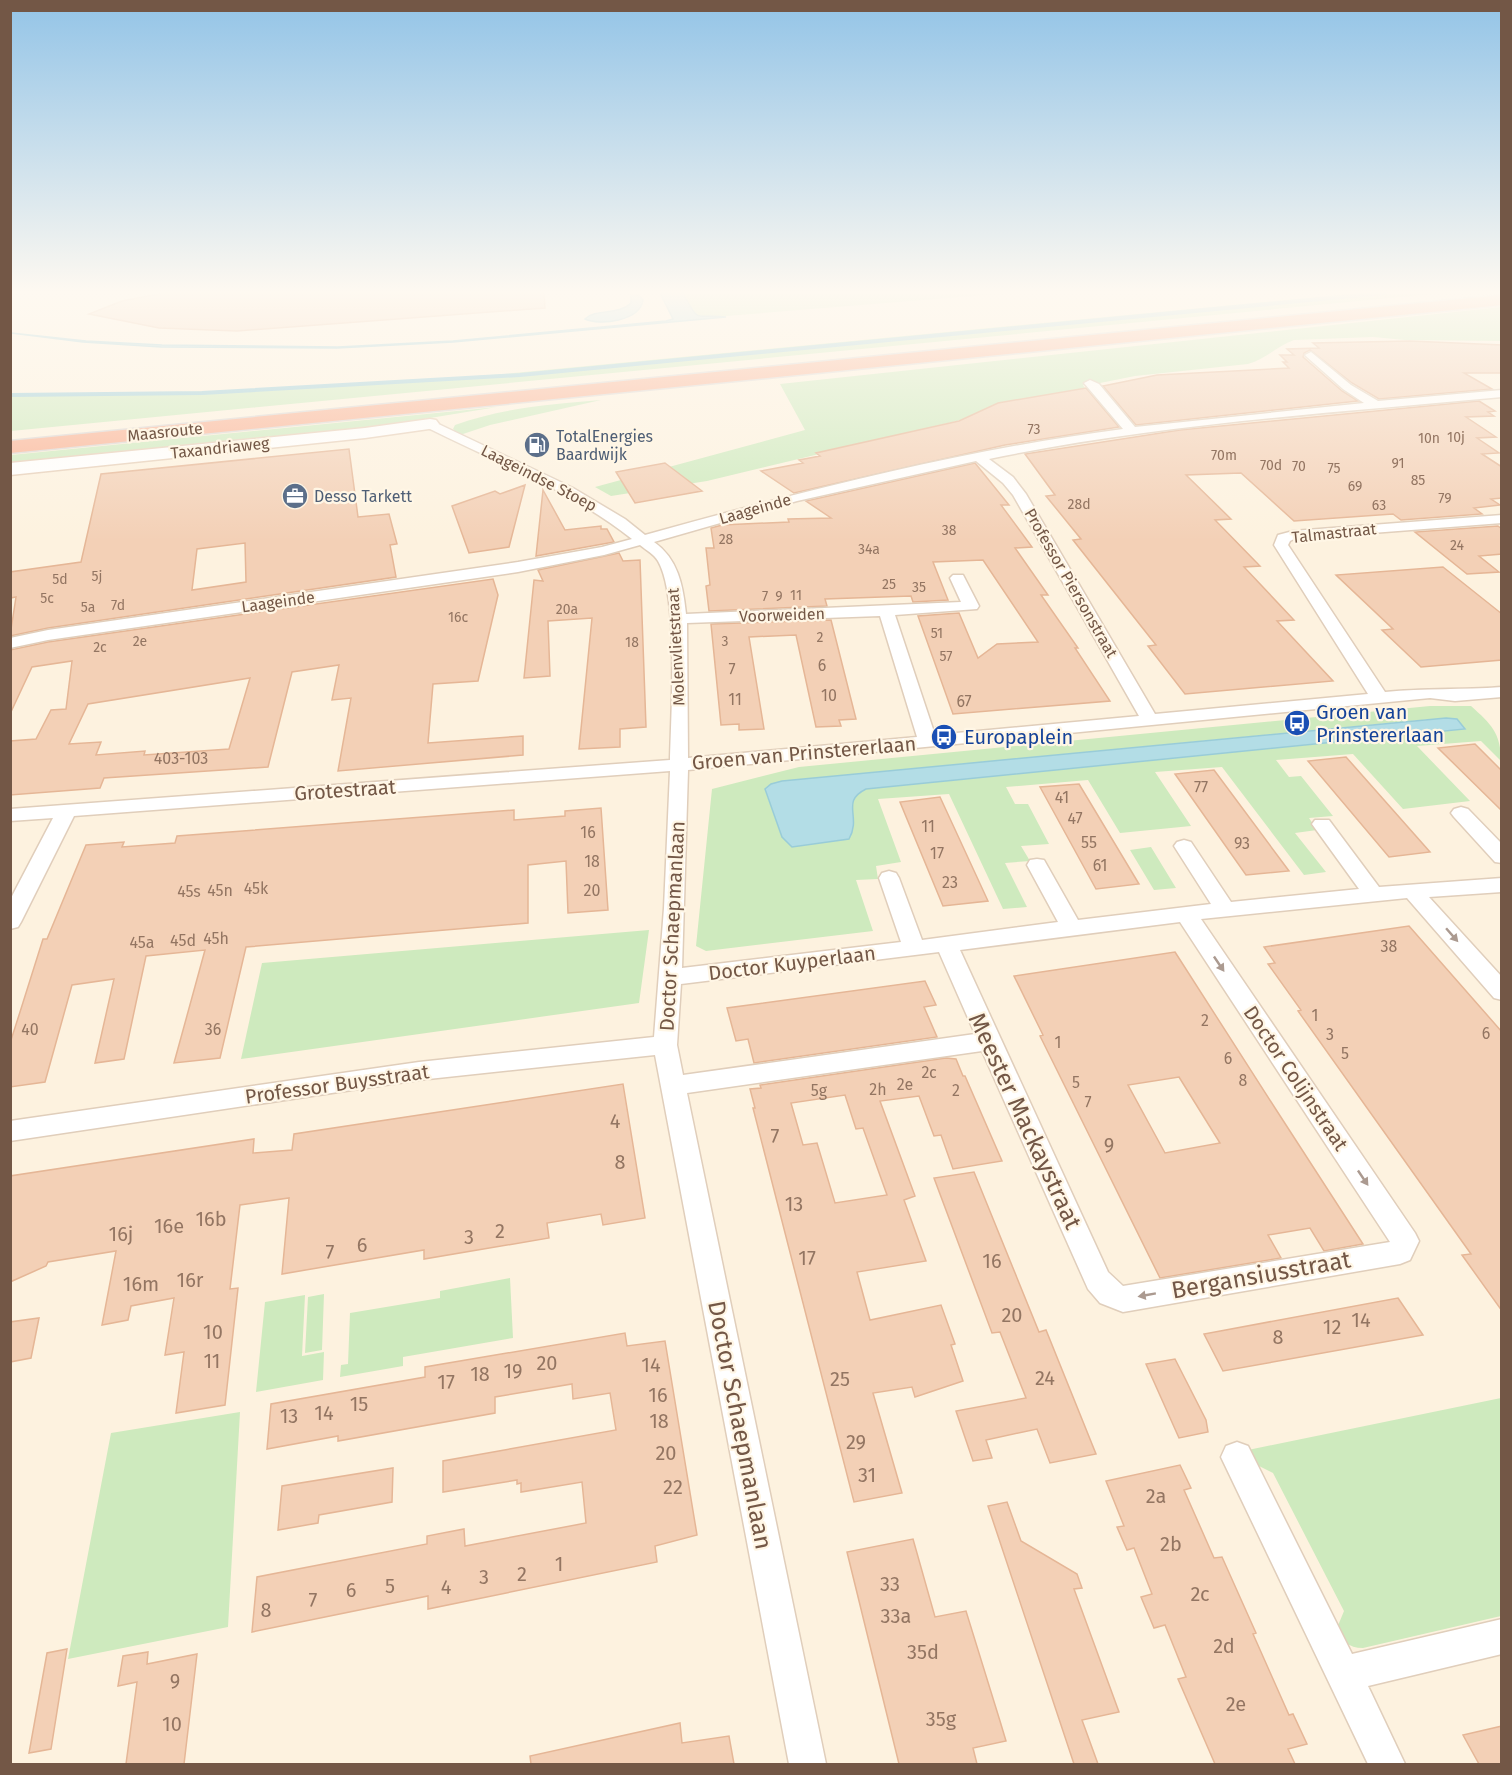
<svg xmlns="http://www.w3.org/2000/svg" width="1512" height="1775" viewBox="0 0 1512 1775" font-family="'Fira Sans',sans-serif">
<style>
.green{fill:#ceeabe;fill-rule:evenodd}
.water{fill:#b3dde6;stroke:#99ccd8;stroke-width:1.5}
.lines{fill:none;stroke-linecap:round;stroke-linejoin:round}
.stream{stroke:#99ccd8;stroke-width:4}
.building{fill:#f3d0b6;stroke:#e5b696;stroke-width:1.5;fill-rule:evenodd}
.street-casing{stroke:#e0cebb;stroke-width:3}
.secondary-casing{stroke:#e6cfb9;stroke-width:3}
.highway-casing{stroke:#ddd7d3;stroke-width:3}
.street{fill:#fff;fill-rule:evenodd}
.secondary{fill:#fff;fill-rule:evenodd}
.highway{fill:#f9b193;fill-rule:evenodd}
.oneway{fill:#ab9a90}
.labels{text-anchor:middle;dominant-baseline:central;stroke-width:4.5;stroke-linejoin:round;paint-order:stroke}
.far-number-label{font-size:14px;fill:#937562}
.far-street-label{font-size:16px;fill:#735746;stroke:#fff6e5}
.far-service-label{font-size:16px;fill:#4e5e75;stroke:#fff6e5;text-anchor:start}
.number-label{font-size:16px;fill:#937562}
.transit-label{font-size:20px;fill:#164399;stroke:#fff6e5;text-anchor:start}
.street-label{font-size:20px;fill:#735746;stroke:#fff6e5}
.near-number-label{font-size:20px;fill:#937562}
.near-street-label{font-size:24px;fill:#735746;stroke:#fff6e5}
</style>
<rect width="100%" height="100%" fill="#fdf2df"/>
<path class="green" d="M683,293H1010L701,318L694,315Z
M1359,293H1442L11,431V393C175,397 340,386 504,374Z
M1501,307V341L1405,340L1373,337L1294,340C1277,346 1266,359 1248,364L1135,376L1095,384L1093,382L1083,385L1086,390L707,481L611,496L595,487L805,430L780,384Z
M601,400L490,425L460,435L453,429L455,425C501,408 552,404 601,400Z
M497,407L357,430L11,466V455Z
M1430,706H1471C1491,724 1501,733 1501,761L1481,741L1417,746L1470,801L1403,809L1353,754L1276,760L1289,777L1301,776L1333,816L1309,818L1317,830L1295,833L1326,872L1304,875L1222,767L1155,772L1191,826L1120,833L1088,780L1006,787L1015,804H1028L1049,844L1021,846L1030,861L1005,863L1027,907L1003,909L949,794L878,799L901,862L876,866L878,879L856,880L873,931L706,951L696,946L712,789L799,767ZM1432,719L1465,729L866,789C840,802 862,816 849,839L792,847L782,837L765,790L782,781Z
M1151,847L1176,888L1154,890L1130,850Z
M649,930L639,1003L241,1059L262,963Z
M510,1278L513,1338L403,1357V1366L340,1377L341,1365L348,1364L350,1313L440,1298V1291Z
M324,1294L322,1350L305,1353L308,1297Z
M305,1295L302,1356L324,1352L323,1380L256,1392L265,1302Z
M1501,1398V1616L1363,1648C1348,1648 1342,1641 1337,1628L1344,1611L1273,1473L1255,1464L1248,1450Z
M240,1412L228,1627L68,1659L111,1433Z"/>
<path class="water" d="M660,293H683C700,326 695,313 726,317L453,342L337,348L161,347L83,342L11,333L86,341L162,345L338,347L453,341L666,321L673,319Z
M631,295H639L643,300C640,321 600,326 585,319C596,308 618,316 631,303Z
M1446,718L1457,719L1465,729L866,789C840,802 862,816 849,839L792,847L782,837L765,789L771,784L782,781Z"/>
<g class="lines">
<path class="stream" d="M10,395L202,393L520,375L1384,293"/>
</g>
<path class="building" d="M164,293H544L545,308L237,331L159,328L89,314L122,301Z
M1410,341L1502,345V373H1464L1492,389L1379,399L1352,383L1310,350L1304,353L1303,357L1342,391L1358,401L1136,425L1103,386L1157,375L1289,368L1283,362H1287L1280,355H1294L1287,349L1319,348L1313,343Z
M1086,388L1119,427L1005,445L794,493L761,471L803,463L799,460L820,456L816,453L959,421L998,403Z
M1479,401L1495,411L1488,412L1494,416L1466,417L1496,437L1477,438L1499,453L1482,454L1502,467V498L1491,499L1500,505L1474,508L1482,514L1401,520L1393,514L1294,521L1241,473L1186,475L1231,519L1215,520L1260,566L1244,567L1294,620L1277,621L1333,681L1185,694L1148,646L1156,645L1073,540L1081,539L1046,496L1055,495L1025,454L1180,430Z
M349,449L358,517L389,514L397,544L390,545L396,577L48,628L10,636L16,597L10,598V572L81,562L101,474ZM245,543L246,582L192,590L197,549Z
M665,463L702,491L635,503L616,472Z
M975,463L1009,505H1001L1032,547L1015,548L1048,595H1041L1078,648H1075L1110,701L953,714L918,616L959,613L978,658L997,644L1038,642L983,560L933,562L948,600L913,602L911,596L825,599L827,606L709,611L706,586L710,585L706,548H714L711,528L722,525L789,522L788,519L831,518L806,501Z
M525,485L509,547L469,553L452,506L495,491L500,494Z
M543,490L565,530L601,526V529H607L614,542L536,556Z
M1498,526L1502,529V554L1479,556L1499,572L1467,574L1415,532Z
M619,553L623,561L640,560L646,727L620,729V747L579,749L592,618L548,621L550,676L524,678L534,580L543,581L538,570Z
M1443,567L1502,614V660L1421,667L1382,630L1393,629L1336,575Z
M493,579L498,595L478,681L433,684L428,743L523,736V755L338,771L351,698L332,700L339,665L292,672L268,767L104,778L100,788L10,795V741L36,739L51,710L66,709L72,661L32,667L10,714V650L48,642ZM250,678L229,749L144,755L145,751L96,755L101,742L69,744L88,704Z
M831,620L856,719L839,720L841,726L816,727L796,635L749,637L764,729L739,730V724L721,725L711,624Z
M1475,744L1502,771V811L1438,748Z
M1346,757L1430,852L1389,857L1308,761Z
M1214,770L1289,871L1246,875L1175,774Z
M1079,784L1139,884L1096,889L1040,787Z
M940,797L988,901L943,906L900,802Z
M601,808L608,910L568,913L566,861L528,865V923L246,947L220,1058L174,1063L205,950L146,956L124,1059L95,1063L114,979L72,985L45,1082L10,1087V1043L20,1012L43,939H47L86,845L124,842L122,847L175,843L177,836L514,810V820L565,816V811Z
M1409,926L1502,1032V1311L1462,1255L1471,1254L1298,1011L1301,1010L1268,964L1275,963L1264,947Z
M1175,952L1275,1108L1363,1244L1324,1251L1310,1228L1268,1235L1281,1258L1160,1278L1040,1036L1043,1035L1014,976ZM1179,1077L1220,1143L1165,1153L1128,1085Z
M925,981L936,1005L924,1007L937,1037L754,1063L748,1039L736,1041L727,1008Z
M946,1058L956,1059L963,1076H965L1002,1161L953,1169L941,1135L934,1136L919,1096L880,1101L915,1196L904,1200L926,1261L857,1272L870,1320L941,1305L955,1344L951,1345L963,1381L915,1397L912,1387L873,1393L902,1493L854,1502L753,1108H755L750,1089L761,1088L760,1085ZM845,1095L856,1129L863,1128L887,1195L835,1203L817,1143L803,1145L791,1103Z
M623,1084L645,1218L603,1225L601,1214L547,1223L549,1238L424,1259V1250L282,1274L289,1198L240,1205L230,1289L238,1288L225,1405L176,1413L184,1352L165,1355L174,1298L131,1306L128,1320L102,1325L116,1251L48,1262L46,1266L10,1282V1176L254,1139L253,1153L292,1150L294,1134Z
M974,1172L1039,1332L1046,1330L1096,1454L1050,1463L1037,1429L986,1440L992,1458L973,1461L956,1411L1026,1398L1000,1332L992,1333L934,1178Z
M1398,1298L1423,1335L1223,1371L1204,1334Z
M39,1318L31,1358L10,1362V1322Z
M625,1333L627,1346L665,1341L697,1535L655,1546L657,1562L428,1609V1596L252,1632L257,1577L427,1544V1536L464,1529L465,1546L586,1523L582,1482L521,1492V1483L517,1484V1480L443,1492V1461L616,1430L610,1393L573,1399L572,1384L495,1397V1413L338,1441V1436L267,1449L271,1404L425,1377V1367Z
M1175,1359L1206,1420L1208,1432L1179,1438L1146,1364Z
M1180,1465L1191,1488L1184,1490L1214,1558L1222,1557L1256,1633L1253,1634L1289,1715L1293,1714L1307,1744L1288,1749L1295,1764H1215L1178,1679L1186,1677L1165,1625L1154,1628L1141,1597L1152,1594L1134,1548L1127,1550L1117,1527L1124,1526L1106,1481Z
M393,1468L392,1502L319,1515L318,1523L278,1530L282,1486Z
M1007,1502L1021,1541L1077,1574L1082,1588L1074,1589L1119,1712L1082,1720L1098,1764H1074L988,1506Z
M913,1539L935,1617L966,1611L1000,1721L1006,1741L973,1748L977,1764H899L847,1552Z
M67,1649L51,1749L29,1753L47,1653Z
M148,1652L147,1664L197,1654L184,1764H126L137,1682L118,1686L123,1656Z
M680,1723L682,1743L729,1736L734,1764H531L530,1756Z
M1502,1726V1764H1479L1463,1735Z"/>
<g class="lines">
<g class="street-casing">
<path id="street" d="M1311,352L1351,385L1378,401L1502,390V397C1331,413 1157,424 989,459L1013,477L1026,494L1155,714L1368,694L1274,545L1278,535L1293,531L1502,515V523L1294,539L1290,541L1288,545L1385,692C1424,688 1462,690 1502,687V697L1455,701L1430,698L688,770L682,968L901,942L879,878L882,873L889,871L896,873L899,878L922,940L1058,922L1027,865L1030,860L1037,859L1044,860L1078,920L1211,904L1174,846L1177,842L1184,840L1191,842L1231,902L1359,889L1312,824L1315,820H1329L1379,887L1502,878V892L1429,897L1502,977V1000L1494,998L1407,898L1201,919L1415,1233L1419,1241L1410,1260L1400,1264L1123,1312L1100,1303L1088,1289L982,1051L687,1093L826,1764H789L655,1055L419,1080L10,1141V1121L419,1062L654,1037L664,908L670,771L74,816L21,922L18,927L10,929V900L53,818L10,821V809L670,760C671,714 679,597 658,561C654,554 646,550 640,545L604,555L518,572L48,640L10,648V638L48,630L518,562L602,547L632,539C570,490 496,462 426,427L424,424L430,420L573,488L625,519L645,535C803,491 961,450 1123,429L1084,383L1090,380L1099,384L1135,427L1364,403L1343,389L1307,357L1305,355ZM976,461L1003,483L1013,495L1139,716L935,735L895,615L977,609L979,606L963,575H953L950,578L961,602L686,614C683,585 678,559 654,542L797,501ZM880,616L917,737L688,758L687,623ZM1180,922L1390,1242L1123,1286L1108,1272L960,950ZM939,952L975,1034L683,1075L677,1045L681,984Z
M1461,807L1468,809L1502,844V863L1495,862L1454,817L1451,813L1454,809Z
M1237,1442L1248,1446L1352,1654L1502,1619V1654L1368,1686L1405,1764H1368L1221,1457L1226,1446Z"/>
</g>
<g class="secondary-casing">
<path id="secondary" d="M430,419L436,420L439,424L436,428L365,438L10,475V463L365,428Z"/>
</g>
<g class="highway-casing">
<path id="highway" d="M1502,295V305L10,453V441Z"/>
</g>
<use href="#street" class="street"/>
<use href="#secondary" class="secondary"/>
<use href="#highway" class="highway"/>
</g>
<defs><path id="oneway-solid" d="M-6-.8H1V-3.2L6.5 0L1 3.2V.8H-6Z" transform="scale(1.5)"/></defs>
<g class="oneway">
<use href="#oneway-solid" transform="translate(1452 935) rotate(49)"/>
<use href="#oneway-solid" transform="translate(1219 964) rotate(56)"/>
<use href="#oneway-solid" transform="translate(1363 1178) rotate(56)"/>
<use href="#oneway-solid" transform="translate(1147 1295) rotate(170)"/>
</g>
<linearGradient id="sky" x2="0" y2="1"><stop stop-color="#93c4e7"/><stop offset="0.54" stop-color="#fef9f1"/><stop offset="1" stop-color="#fef9f1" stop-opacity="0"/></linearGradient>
<rect width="1512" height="541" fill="url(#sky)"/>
<defs>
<g id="fuel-disc" transform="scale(1.35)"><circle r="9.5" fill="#5c6f8a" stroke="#fff6e5"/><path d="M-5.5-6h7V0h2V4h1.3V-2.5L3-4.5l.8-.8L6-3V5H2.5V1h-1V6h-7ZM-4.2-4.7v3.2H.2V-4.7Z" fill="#fff"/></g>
<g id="office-disc" transform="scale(1.35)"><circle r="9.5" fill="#5c6f8a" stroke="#fff6e5"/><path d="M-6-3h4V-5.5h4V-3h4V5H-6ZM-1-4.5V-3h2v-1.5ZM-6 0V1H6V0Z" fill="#fff"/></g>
<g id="bus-disc" transform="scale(1.35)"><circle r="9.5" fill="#1a4fb4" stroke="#fff6e5"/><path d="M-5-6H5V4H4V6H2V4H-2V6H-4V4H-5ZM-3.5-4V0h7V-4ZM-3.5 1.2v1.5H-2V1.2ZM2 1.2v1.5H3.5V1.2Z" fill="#fff"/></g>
</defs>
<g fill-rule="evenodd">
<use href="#fuel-disc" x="537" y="445"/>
<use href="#office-disc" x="295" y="496"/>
<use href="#bus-disc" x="1297" y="723"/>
<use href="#bus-disc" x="944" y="737"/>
</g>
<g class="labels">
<g class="far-number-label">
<text x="1034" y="429">73</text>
<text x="1456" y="437">10j</text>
<text x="1429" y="438">10n</text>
<text x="1224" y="455">70m</text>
<text x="1398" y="463">91</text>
<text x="1271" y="465">70d</text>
<text x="1299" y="466">70</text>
<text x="1334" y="468">75</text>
<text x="1418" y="480">85</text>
<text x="1355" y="486">69</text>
<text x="1445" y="498">79</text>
<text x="1079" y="504">28d</text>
<text x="1379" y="505">63</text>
<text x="949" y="530">38</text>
<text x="726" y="539">28</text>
<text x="1457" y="545">24</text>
<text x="869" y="549">34a</text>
<text x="97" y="576">5j</text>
<text x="60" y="579">5d</text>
<text x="889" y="584">25</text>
<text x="919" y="587">35</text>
<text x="796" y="595">11</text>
<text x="765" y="596">7</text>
<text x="779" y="596">9</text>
<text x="47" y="598">5c</text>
<text x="118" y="605">7d</text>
<text x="88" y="607">5a</text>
<text x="567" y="609">20a</text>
<text x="458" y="617">16c</text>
<text x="937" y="633">51</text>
<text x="820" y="637">2</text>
<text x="140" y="641">2e</text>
<text x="725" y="641">3</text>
<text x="632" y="642">18</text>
<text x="100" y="647">2c</text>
<text x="946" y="656">57</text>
</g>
<g class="far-street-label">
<text transform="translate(165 432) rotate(-6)">Maasroute</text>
<text transform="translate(220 448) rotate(-6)">Taxandriaweg</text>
<text transform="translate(539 478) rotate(27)">Laageindse Stoep</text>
<text transform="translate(755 509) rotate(-16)">Laageinde</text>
<text transform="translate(1334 533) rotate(-6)">Talmastraat</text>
<text transform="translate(1071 583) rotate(60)">Professor Piersonstraat</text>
<text transform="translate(278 602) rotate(-8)">Laageinde</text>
<text transform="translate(782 615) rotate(-2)">Voorweiden</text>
<text transform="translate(676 647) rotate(-93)">Molenvlietstraat</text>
</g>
<g class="far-service-label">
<text x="556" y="436">TotalEnergies<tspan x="556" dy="18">Baardwijk</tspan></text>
<text x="314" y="496">Desso Tarkett</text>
</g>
<g class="number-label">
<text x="822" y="665">6</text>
<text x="732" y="669">7</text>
<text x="829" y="695">10</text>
<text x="735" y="699">11</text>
<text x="964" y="701">67</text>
<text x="181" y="758">403-103</text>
<text x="1201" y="787">77</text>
<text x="1062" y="797">41</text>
<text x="1075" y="818">47</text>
<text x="928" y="826">11</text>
<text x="588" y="832">16</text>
<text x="1089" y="842">55</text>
<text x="1242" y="843">93</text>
<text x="937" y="853">17</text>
<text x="592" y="861">18</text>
<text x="1100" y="865">61</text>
<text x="950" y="882">23</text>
<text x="256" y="888">45k</text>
<text x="220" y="890">45n</text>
<text x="592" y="890">20</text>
<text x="189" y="891">45s</text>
<text x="216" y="938">45h</text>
<text x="183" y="940">45d</text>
<text x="142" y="942">45a</text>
<text x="1389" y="946">38</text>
<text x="1315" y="1015">1</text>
<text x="1205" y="1020">2</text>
<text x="30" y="1029">40</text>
<text x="213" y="1029">36</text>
<text x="1486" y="1033">6</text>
<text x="1330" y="1034">3</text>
<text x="1058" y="1042">1</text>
<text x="1345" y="1053">5</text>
<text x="1228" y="1058">6</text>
<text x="929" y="1072">2c</text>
<text x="1243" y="1080">8</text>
<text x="1076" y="1082">5</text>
<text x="905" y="1084">2e</text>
<text x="878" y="1089">2h</text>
<text x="819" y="1090">5g</text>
<text x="956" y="1090">2</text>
<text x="1088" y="1102">7</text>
</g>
<g class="transit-label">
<text x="1316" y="712">Groen van<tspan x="1316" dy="23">Prinstererlaan</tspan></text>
<text x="964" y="737">Europaplein</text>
</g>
<g class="street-label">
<text transform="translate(804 753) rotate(-5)">Groen van Prinstererlaan</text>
<text transform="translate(345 790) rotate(-4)">Grotestraat</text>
<text transform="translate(672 926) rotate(-87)">Doctor Schaepmanlaan</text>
<text transform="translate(792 963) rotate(-7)">Doctor Kuyperlaan</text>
<text transform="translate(1296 1078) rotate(56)">Doctor Colijnstraat</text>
<text transform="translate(337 1084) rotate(-8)">Professor Buysstraat</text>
</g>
<g class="near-number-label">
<text x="615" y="1121">4</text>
<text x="775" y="1136">7</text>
<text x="1109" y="1145">9</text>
<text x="620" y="1162">8</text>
<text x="794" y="1204">13</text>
<text x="211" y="1219">16b</text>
<text x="169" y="1226">16e</text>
<text x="500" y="1231">2</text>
<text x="121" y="1234">16j</text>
<text x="469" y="1237">3</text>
<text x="362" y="1245">6</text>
<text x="330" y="1252">7</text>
<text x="807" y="1258">17</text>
<text x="992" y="1261">16</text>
<text x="190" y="1280">16r</text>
<text x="141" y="1284">16m</text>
<text x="1012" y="1315">20</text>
<text x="1361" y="1320">14</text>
<text x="1332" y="1327">12</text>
<text x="213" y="1332">10</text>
<text x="1278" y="1337">8</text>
<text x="212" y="1361">11</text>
<text x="547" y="1363">20</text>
<text x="651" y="1365">14</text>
<text x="513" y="1371">19</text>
<text x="480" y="1374">18</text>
<text x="1045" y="1378">24</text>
<text x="840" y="1379">25</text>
<text x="446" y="1382">17</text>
<text x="658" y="1395">16</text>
<text x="359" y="1404">15</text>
<text x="324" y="1413">14</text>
<text x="289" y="1416">13</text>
<text x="659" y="1421">18</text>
<text x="856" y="1442">29</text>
<text x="666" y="1453">20</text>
<text x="867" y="1475">31</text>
<text x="673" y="1487">22</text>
<text x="1156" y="1496">2a</text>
<text x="1171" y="1544">2b</text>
<text x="559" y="1564">1</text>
<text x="522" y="1574">2</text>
<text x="484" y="1577">3</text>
<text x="890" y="1584">33</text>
<text x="390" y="1586">5</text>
<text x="446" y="1587">4</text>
<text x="351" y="1590">6</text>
<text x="1200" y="1594">2c</text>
<text x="313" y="1600">7</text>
<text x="266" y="1610">8</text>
<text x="896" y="1616">33a</text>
<text x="1224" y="1646">2d</text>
<text x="923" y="1652">35d</text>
<text x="175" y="1681">9</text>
<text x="1236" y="1704">2e</text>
<text x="941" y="1719">35g</text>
<text x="172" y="1724">10</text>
</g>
<g class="near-street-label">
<text transform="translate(1025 1121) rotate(65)">Meester Mackaystraat</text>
<text transform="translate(1261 1275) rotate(-10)">Bergansiusstraat</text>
<text transform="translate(740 1425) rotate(79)">Doctor Schaepmanlaan</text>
</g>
</g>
<rect width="1512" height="1775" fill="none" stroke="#735746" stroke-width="24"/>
</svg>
